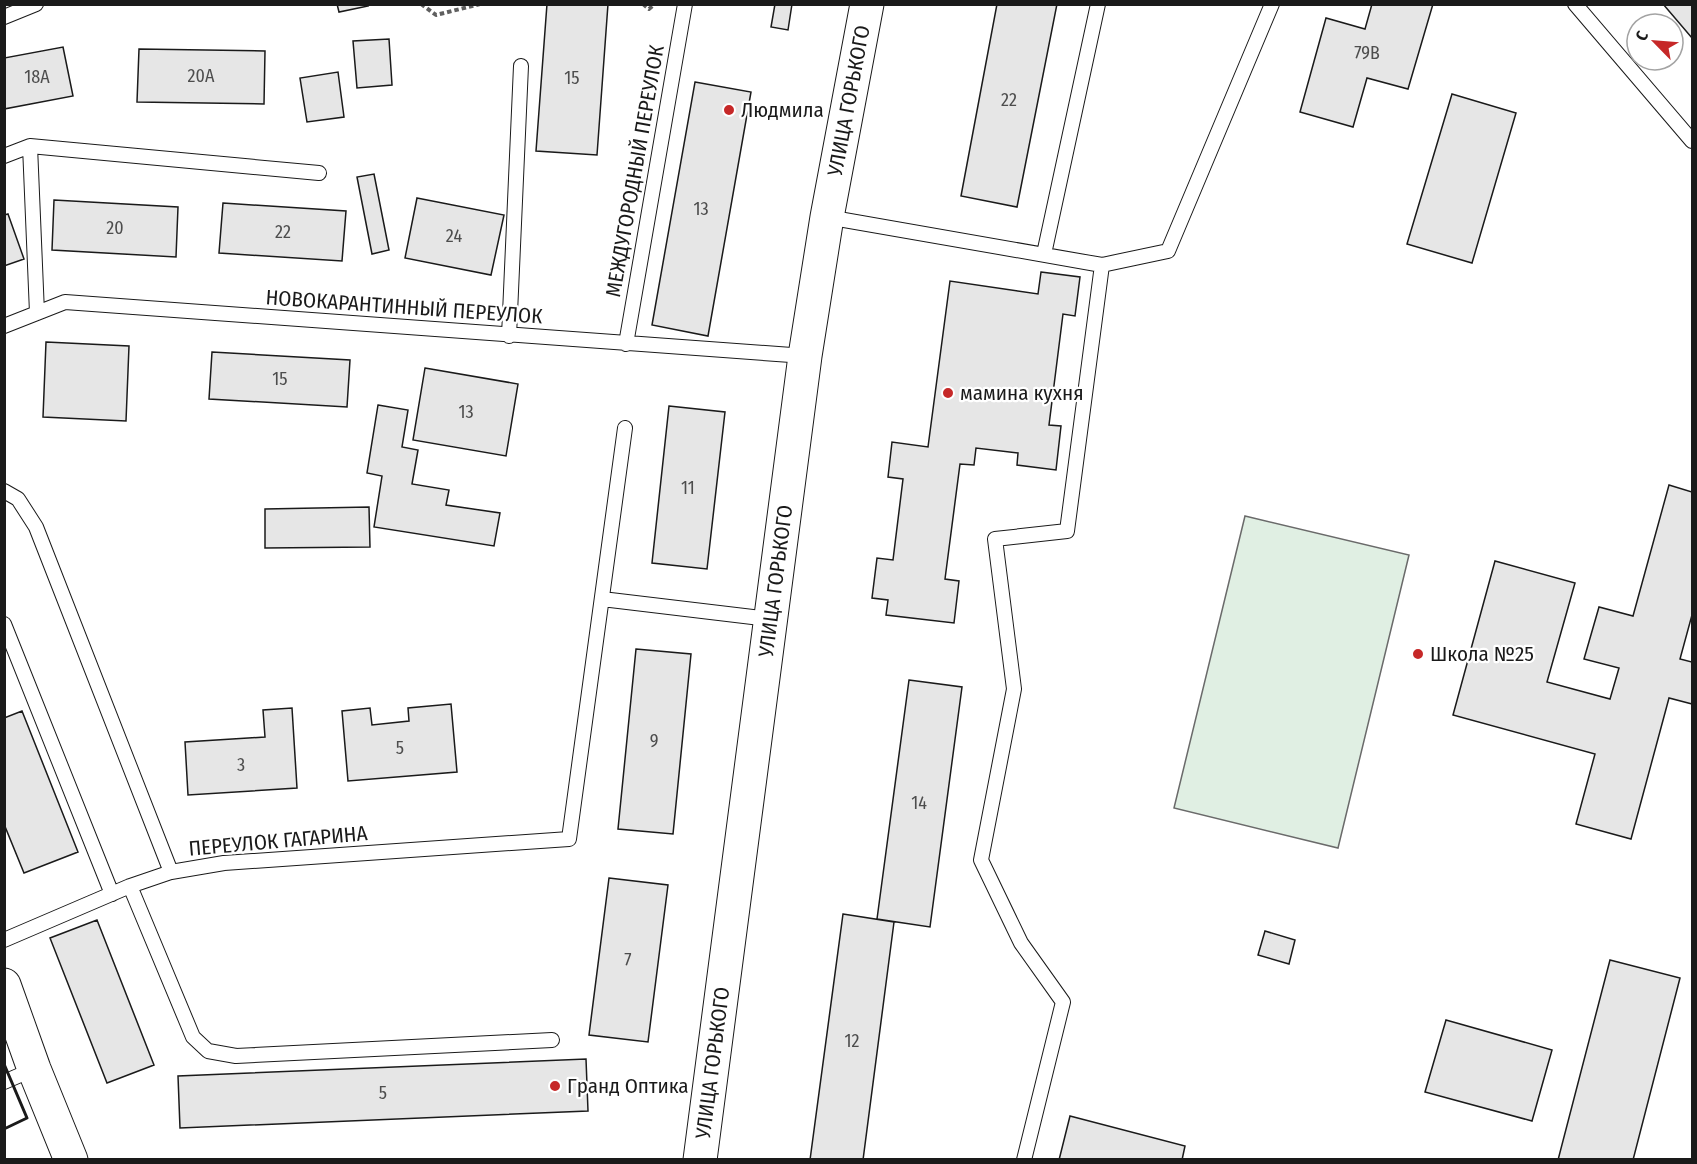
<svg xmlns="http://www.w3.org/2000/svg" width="1697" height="1164" viewBox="0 0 1697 1164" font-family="'Fira Sans Condensed',sans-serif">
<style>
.green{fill:#e0efe3;stroke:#6a6a6a;stroke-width:1.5}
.building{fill:#e6e6e6;stroke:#1a1a1a;stroke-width:1.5}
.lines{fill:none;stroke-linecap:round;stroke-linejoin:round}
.service-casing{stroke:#1a1a1a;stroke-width:16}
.secondary-casing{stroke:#1a1a1a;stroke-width:35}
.primary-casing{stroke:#1a1a1a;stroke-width:35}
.path{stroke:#5f5f5f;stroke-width:4;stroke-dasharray:4.5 3;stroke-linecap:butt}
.service{stroke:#fff;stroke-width:14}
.secondary{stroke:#fff;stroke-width:33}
.primary{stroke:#fff;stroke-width:33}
.wall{stroke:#1a1a1a;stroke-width:3}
.poi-dot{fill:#c62828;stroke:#fff;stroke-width:2}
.labels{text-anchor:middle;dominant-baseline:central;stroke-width:4.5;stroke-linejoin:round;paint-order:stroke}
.number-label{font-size:18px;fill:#4d4d4d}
.street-label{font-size:21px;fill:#1a1a1a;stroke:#fff}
.poi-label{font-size:21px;fill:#1a1a1a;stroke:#fff;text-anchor:start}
</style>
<rect width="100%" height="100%" fill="#fff"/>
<path class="green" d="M1245,516L1409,555L1338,848L1174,808Z"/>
<path class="building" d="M337,4H367L368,6L339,12Z
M547,4H608L597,155L536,151Z
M775,4H792L788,30L771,27Z
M997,4H1057L1017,207L961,196Z
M1372,4H1433L1408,89L1367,78L1353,127L1300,112L1326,18L1365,29Z
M1663,4H1692V38Z
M389,39L392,85L357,88L353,41Z
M63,47L73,96L4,109V58Z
M139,49L265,51L264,104L137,102Z
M338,72L344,117L307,122L300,78Z
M695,82L751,92L708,336L652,325Z
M1452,94L1516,113L1472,263L1407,244Z
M374,174L389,250L372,254L357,177Z
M417,198L504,215L491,275L405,258Z
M54,200L178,207L176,257L52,250Z
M223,203L346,211L342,261L219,253Z
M8,214L24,259L4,266V215Z
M1041,272L1080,277L1075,316L1063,314L1049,425L1061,426L1056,470L1017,465L1018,453L976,448L974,465L960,464L945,579L959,581L954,623L886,615L888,600L872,598L877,558L893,560L903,479L888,477L892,442L928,447L950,281L1038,294Z
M46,342L129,346L126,421L43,417Z
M212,352L350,360L347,407L209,399Z
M425,368L518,384L506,456L413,440Z
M378,405L408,410L402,447L418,450L412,484L449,490L446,505L500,513L494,546L374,527L382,476L367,473Z
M669,406L725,412L707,569L652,563Z
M1669,485L1692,492V615L1680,659L1692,662V704L1669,698L1631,839L1576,824L1595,754L1453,715L1495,561L1575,583L1547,682L1610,699L1619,668L1584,659L1599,607L1633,616Z
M369,507L370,547L265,548V509Z
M636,649L691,654L673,834L618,829Z
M909,680L962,687L930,927L877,919Z
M451,704L457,772L348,781L342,711L370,708L372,725L409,721L408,708Z
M292,708L297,788L188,795L185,742L265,737L263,710Z
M22,711L78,852L24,873L4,824V718Z
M609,878L668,885L648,1042L589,1035Z
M843,914L894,922L863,1160H810Z
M97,920L154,1065L107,1083L50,938Z
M1265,931L1295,940L1289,964L1258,955Z
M1610,960L1680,978L1633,1160H1558Z
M1446,1020L1552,1050L1532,1121L1425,1092Z
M586,1059L588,1111L180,1128L178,1076Z
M1070,1116L1185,1146L1182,1160H1059Z"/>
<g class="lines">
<g class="service-casing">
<path id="service" d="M1575,4L1692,141
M4,17L36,4
M4,156L30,146
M827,217L1102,265L1168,251L1272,4
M1044,254L1098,4
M37,313L30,146L319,173
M4,326L65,302L805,356
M509,336L521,66
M626,344L685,4
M4,491L18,499L36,527L171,872
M602,599L769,619
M4,624L112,894
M130,886L193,1037L208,1051L236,1056L552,1040
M4,940L130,886L171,872L224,863L569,839L625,428
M4,1082L34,1069
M1024,1160L1063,1002L1021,943L981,860L1014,689L995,539L1067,531L1102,265"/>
</g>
<g class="secondary-casing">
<path id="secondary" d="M4,985L34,1069L71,1160"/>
</g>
<g class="primary-casing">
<g id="primary">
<path id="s1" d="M700,1160L805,356L827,217L867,4"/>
</g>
</g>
<path class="path" d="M421,4L436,15L480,4
M643,4L649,9L655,4"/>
<use href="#service" class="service"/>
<use href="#secondary" class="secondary"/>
<use href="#primary" class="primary"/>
<path class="wall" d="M4,1064L27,1118L4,1129"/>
</g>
<g class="poi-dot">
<circle cx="729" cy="110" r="6"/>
<circle cx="948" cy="393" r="6"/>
<circle cx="1418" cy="654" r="6"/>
<circle cx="555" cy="1086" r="6"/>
</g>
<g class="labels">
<g class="number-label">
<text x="1367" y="53">79В</text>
<text x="201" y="76">20А</text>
<text x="37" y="77">18А</text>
<text x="572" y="78">15</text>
<text x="1009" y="100">22</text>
<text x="701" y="209">13</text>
<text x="115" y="228">20</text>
<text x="283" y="232">22</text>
<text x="454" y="236">24</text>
<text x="280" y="379">15</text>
<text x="466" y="412">13</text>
<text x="688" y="488">11</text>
<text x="654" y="741">9</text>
<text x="400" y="748">5</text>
<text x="241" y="765">3</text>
<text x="919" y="803">14</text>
<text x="628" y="960">7</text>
<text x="852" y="1041">12</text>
<text x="383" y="1093">5</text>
</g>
<g class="street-label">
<text stroke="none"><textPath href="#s1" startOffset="1070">УЛИЦА ГОРЬКОГО</textPath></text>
<text transform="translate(635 171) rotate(-80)">МЕЖДУГОРОДНЫЙ ПЕРЕУЛОК</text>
<text transform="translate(404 307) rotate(4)">НОВОКАРАНТИННЫЙ ПЕРЕУЛОК</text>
<text stroke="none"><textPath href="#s1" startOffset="584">УЛИЦА ГОРЬКОГО</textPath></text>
<text transform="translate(278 841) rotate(-5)">ПЕРЕУЛОК ГАГАРИНА</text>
<text stroke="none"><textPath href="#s1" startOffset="98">УЛИЦА ГОРЬКОГО</textPath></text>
</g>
<g class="poi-label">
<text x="741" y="110">Людмила</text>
<text x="960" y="393">мамина кухня</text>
<text x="1430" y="654">Школа №25</text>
<text x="567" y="1086">Гранд Оптика</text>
</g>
</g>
<rect width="1697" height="1164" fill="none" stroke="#1a1a1a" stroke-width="12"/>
<g transform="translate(1655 42) rotate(295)"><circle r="28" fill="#ffffff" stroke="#a3a3a3" stroke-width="1.5"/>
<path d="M0-4.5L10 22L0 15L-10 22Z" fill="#c62828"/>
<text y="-9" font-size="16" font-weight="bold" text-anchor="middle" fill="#1a1a1a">С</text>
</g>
</svg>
